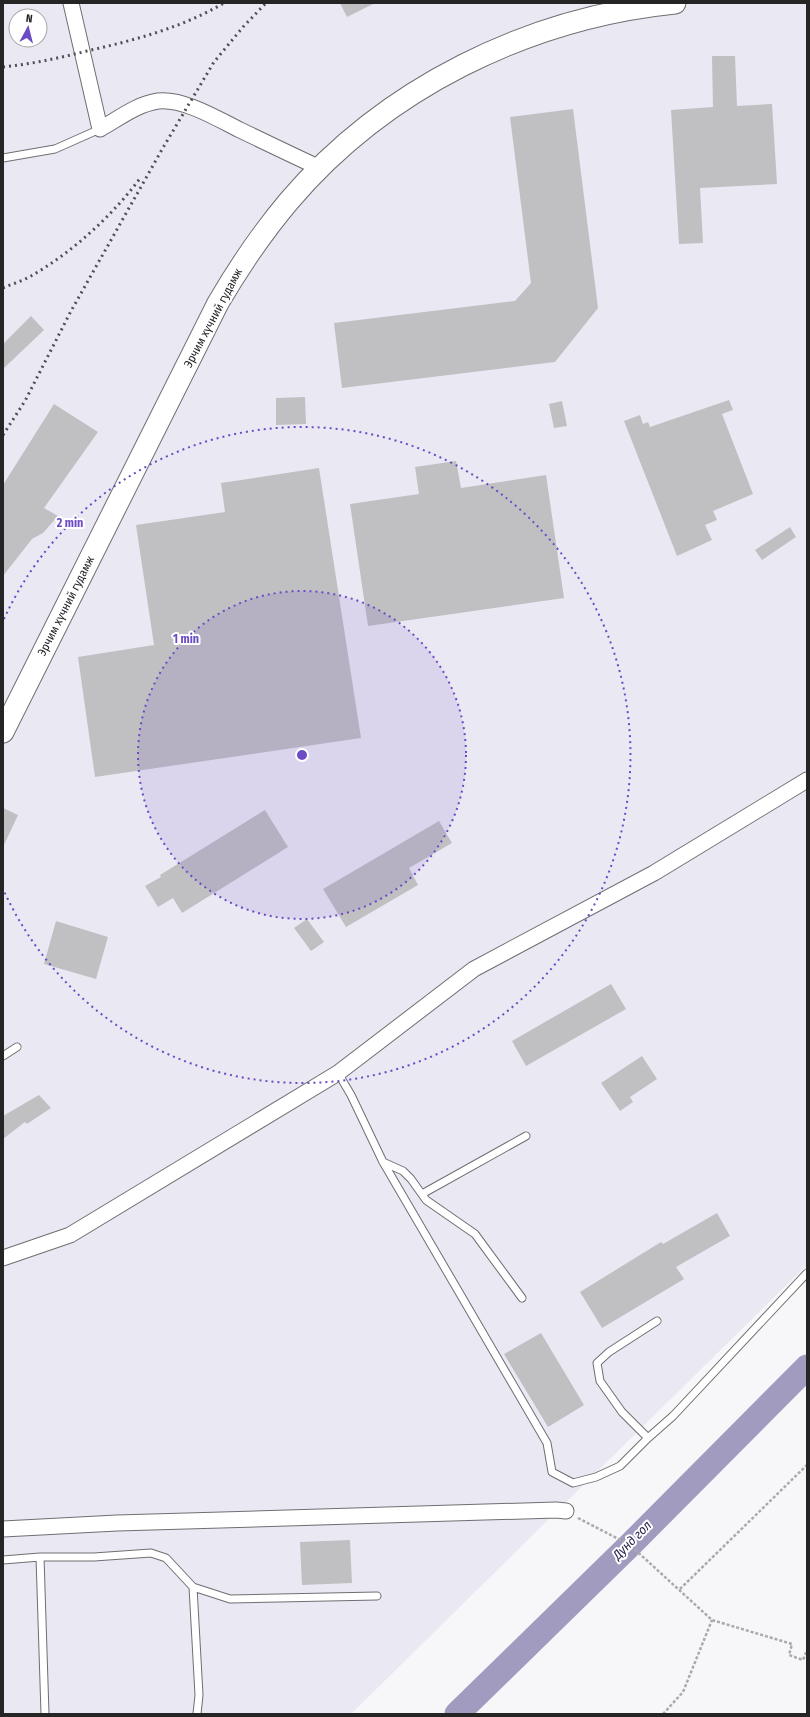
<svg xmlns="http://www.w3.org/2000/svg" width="810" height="1717" viewBox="0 0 810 1717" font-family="'Fira Sans Condensed',sans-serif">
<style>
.built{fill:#eae8f3;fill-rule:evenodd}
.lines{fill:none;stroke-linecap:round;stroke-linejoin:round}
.river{stroke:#a19cbf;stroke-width:25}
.building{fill:#c0c0c3}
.lane-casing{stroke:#6f6f72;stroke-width:9}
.street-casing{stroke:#6f6f72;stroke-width:17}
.secondary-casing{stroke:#6f6f72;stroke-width:23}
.path{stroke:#aaaaad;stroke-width:2.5;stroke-dasharray:3 2;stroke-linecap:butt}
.lane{stroke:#fff;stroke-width:7}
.street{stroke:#fff;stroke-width:15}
.secondary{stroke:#fff;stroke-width:21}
.rail{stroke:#505051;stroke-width:3;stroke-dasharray:2 4;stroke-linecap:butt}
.ring{fill:none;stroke:#6c4bc4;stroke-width:2;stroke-dasharray:2 4}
.labels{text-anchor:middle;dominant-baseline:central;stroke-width:4;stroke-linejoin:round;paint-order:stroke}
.street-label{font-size:12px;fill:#252526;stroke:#fff}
.water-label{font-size:13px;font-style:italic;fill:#2e2451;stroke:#fff}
.centre{fill:#6c4bc4;stroke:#fff;stroke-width:2}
.ring-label{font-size:12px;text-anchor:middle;font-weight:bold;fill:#6c4bc4;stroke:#fff;stroke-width:4;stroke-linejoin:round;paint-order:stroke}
</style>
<rect width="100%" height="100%" fill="#f7f7fa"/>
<path class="built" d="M3,3H807V1265L351,1714H3ZM16,16H40V40H16Z"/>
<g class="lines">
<path class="river" d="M457,1714L630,1545L807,1367"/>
</g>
<path class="building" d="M340,3H375L347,17Z
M712,56H735L737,106L772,104L777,184L700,188L703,243L679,244L671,110L713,107Z
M573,109L598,308L555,362L342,388L334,323L515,301L531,283L510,117Z
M31,316L44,330L3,369V344Z
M305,397L306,424L276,425V398Z
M729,400L733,410L722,414L753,494L713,511L717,520L705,525L712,540L677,556L624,421L640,415L643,424L648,422L650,427Z
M562,401L567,426L554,428L549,404Z
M54,404L98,432L44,508L58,516L43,533L32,539L3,576V485Z
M456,461L461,488L546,475L564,598L368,626L350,504L419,494L415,467Z
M319,468L361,738L95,777L78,657L154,645L136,525L225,512L221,483Z
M790,527L796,537L762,560L755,550Z
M3,808L18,815L3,847Z
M265,810L288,847L182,913L173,898L158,907L145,886L161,877L160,875Z
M439,821L452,843L409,868L418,885L346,927L323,889Z
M307,919L324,942L311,951L294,928Z
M56,921L108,937L96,979L44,964Z
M611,984L626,1009L526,1066L512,1041Z
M642,1056L657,1079L630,1097L633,1102L620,1111L601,1083Z
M39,1095L51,1108L27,1124L25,1122L3,1139V1116Z
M717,1213L730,1236L676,1267L684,1279L602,1328L580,1292L661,1242L663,1244Z
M541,1333L584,1405L548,1427L504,1354Z
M350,1540L352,1583L302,1585L300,1542Z"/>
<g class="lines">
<g class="lane-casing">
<path id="lane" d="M3,158L55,149L100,129
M3,1056L17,1047
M338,1073L351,1095L383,1162L547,1443L552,1472L573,1483L596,1477L620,1466L648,1438
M383,1162L403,1171L411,1179L426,1200L475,1234L522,1298
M422,1194L526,1136
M657,1321L609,1352L597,1363L600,1381L622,1412L648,1438L673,1416L807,1273
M40,1557L45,1714
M3,1560L40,1557H94L151,1553L166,1558L193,1587L230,1599L377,1596
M193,1587L199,1695L197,1714"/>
</g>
<g class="street-casing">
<path id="street" d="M71,3L100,129C118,119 137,104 158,101C183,98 218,119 240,130C267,143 294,156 320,168
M3,1258L70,1235L338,1073L474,969L654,873L807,780
M3,1529L117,1523L556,1510L566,1511"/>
</g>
<g class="secondary-casing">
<path id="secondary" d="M3,732L218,303C239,267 262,233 289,201C385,88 528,18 675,3"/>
</g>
<path class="path" d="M578,1518L630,1545L712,1620L792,1644L789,1655L803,1660L807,1650
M680,1589L807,1465
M663,1714L683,1692L712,1620"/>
<use href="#lane" class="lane"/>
<use href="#street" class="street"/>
<use href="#secondary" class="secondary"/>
<path class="rail" d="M3,67C32,64 59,58 87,51C135,40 181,28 224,3
M3,288C12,284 22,281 31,276C73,252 113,215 141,177
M3,435L25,401L71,311L164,146L214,62L243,27L266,3"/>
</g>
<circle cx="302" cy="755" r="164" fill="#6c4bc4" fill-opacity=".12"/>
<g class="ring">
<circle cx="302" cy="755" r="164"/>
<path d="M4 619A328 328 0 1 1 4 891"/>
</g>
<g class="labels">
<g class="street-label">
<text transform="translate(213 318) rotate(-62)">Эрчим хүчний гудамж</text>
<text transform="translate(66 606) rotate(-63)">Эрчим хүчний гудамж</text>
</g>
<g class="water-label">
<text transform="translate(632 1540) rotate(-45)">Дунд гол</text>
</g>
</g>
<circle cx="302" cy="755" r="6" class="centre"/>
<g class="ring-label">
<text x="70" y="527">2 min</text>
<text x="186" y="643">1 min</text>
</g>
<rect width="810" height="1717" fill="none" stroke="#252526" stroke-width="8"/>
<g transform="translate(28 28) rotate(7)"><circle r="19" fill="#ffffff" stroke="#a8a8a8"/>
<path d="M0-3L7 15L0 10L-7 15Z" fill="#6c4bc4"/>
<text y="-6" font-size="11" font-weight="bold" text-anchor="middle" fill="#252526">N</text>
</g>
</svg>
